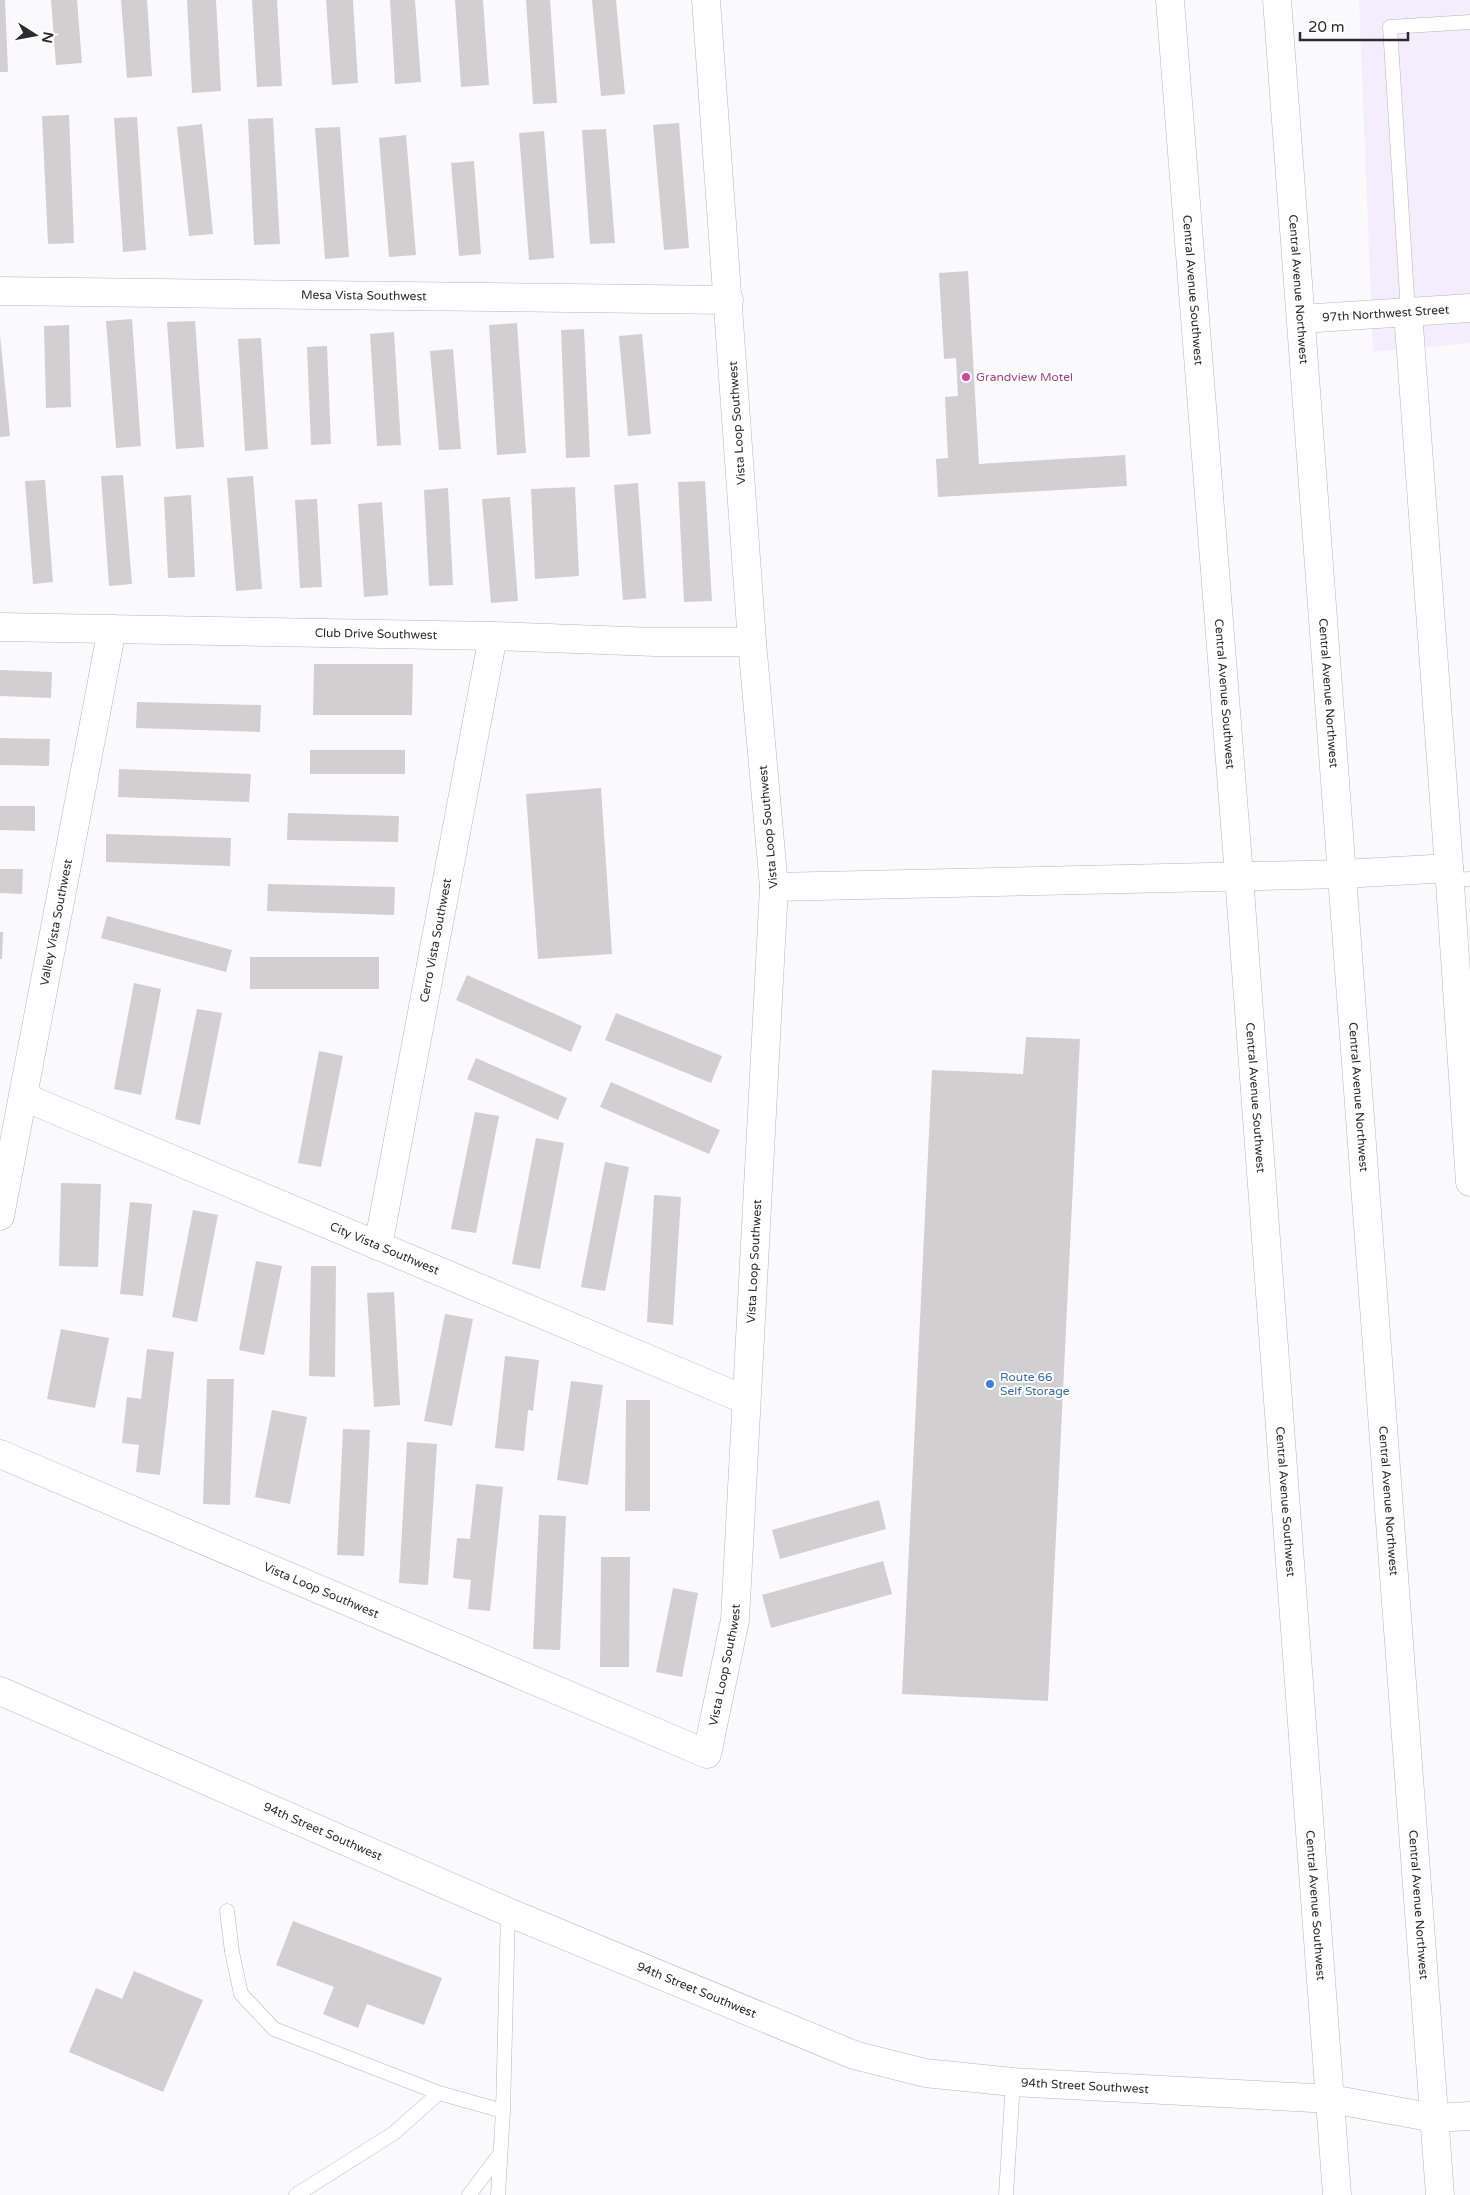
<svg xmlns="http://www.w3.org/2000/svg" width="1470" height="2195" viewBox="0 0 1470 2195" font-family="'Varela Round',sans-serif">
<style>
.commercial{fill:#f3edfe}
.building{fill:#d1cfd0}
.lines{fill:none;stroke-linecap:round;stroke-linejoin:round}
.lane-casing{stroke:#b6b6b8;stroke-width:15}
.street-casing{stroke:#b6b6b8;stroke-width:29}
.primary-casing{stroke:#b6b6b8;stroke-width:29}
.lane{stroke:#fff;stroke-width:14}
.street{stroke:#fff;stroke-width:28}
.primary{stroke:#fff;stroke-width:28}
.hotel-dot{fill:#d1479c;stroke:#fff;stroke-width:2}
.shop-dot{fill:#3f7fe0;stroke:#fff;stroke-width:2}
.labels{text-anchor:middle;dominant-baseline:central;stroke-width:4;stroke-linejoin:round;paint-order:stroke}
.street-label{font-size:12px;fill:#2c2c2d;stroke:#fff}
.hotel-label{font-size:12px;fill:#b23c85;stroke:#fff;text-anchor:start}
.shop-label{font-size:12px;fill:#366cbe;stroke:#fff;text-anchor:start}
</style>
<rect width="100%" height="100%" fill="#fafafc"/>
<path class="commercial" d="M1359,0H1470V343L1373,352Z"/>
<path class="building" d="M0,0H5L8,72H0Z
M51,0H77L82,63L56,65Z
M121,0H147L152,76L127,78Z
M187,0H216L221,91L192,93Z
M252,0H277L282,86L257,87Z
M326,0H353L358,83L332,85Z
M390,0H415L421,82L395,84Z
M455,0H483L489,85L461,87Z
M526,0H550L557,103L533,104Z
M592,0H616L625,94L601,96Z
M69,115L74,243L48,244L42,116Z
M137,117L146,250L123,252L114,118Z
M273,118L280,244L254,245L248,119Z
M679,123L689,248L664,250L653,125Z
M202,124L213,234L189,236L177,127Z
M340,127L349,257L325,259L315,128Z
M606,129L615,243L590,244L582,130Z
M544,131L554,258L529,260L519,133Z
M406,135L416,255L389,257L379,138Z
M474,161L481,254L459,256L451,163Z
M968,271L979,464L1125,455L1127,486L938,497L936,459L948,458L945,397L958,396L956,358L944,359L939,273Z
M132,319L141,446L116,448L106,321Z
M195,321L204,447L176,449L167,322Z
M517,323L526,453L497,455L489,325Z
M69,325L71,407L46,408L44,326Z
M584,329L590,457L566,458L561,330Z
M394,332L401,445L377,446L370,334Z
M642,334L651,434L628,436L619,336Z
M0,335L10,436L0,437Z
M261,338L268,449L245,451L238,339Z
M327,346L331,444L311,445L307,347Z
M453,349L461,449L439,450L430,351Z
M123,475L132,584L109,586L101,476Z
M253,476L262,589L236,591L227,478Z
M45,480L53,582L33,584L25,481Z
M705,481L712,601L684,602L678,482Z
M638,483L646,598L623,600L614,485Z
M575,487L579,576L535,579L531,489Z
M448,488L453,585L429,586L424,490Z
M191,495L195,577L168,578L164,497Z
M510,497L518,601L491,603L482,499Z
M317,499L322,587L300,588L295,500Z
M382,502L388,595L364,597L358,504Z
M314,664H413L412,715H313Z
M0,670L52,672L51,698L0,696Z
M137,702L261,705L260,732L136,728Z
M0,738L50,739L49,766L0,765Z
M310,750H405V774H310Z
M119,769L251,774L249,802L118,797Z
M601,788L612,954L538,959L526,794Z
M0,806H35V831L0,830Z
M288,813L399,816L398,842L287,840Z
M106,834L231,838L230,866L106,862Z
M0,869H23L22,894L0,893Z
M268,884L395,887L394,915L267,911Z
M107,916L232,950L226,972L101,938Z
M0,932H3L2,959H0Z
M250,957H379V989H250Z
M467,975L582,1026L571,1052L456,1000Z
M134,983L161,989L141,1095L114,1089Z
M197,1009L222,1013L200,1125L175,1119Z
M616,1013L722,1056L711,1083L605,1040Z
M1026,1037L1080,1039L1048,1701L902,1694L932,1070L1023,1074Z
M319,1051L343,1056L321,1167L298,1163Z
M476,1058L567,1098L558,1120L467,1079Z
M611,1082L720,1130L709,1154L600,1107Z
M475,1112L499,1116L476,1233L451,1229Z
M536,1138L564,1143L540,1269L512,1264Z
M605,1162L629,1167L605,1291L581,1287Z
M61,1183L101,1184L98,1267L59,1266Z
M654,1195L681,1197L673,1325L647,1322Z
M130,1202L152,1204L143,1296L120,1294Z
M193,1210L218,1215L197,1322L172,1317Z
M256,1261L282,1266L264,1355L239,1350Z
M311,1266H336L335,1377L309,1376Z
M394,1292L400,1405L374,1407L367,1293Z
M445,1314L473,1319L452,1426L424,1421Z
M61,1329L109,1338L95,1408L47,1399Z
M147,1349L174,1352L160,1475L136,1472L139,1445L122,1443L127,1397L141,1399Z
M505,1356L539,1360L533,1411L528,1410L524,1451L495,1448Z
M207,1379H234L230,1505L203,1504Z
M571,1381L603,1385L588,1485L557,1480Z
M626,1400H650V1511H625Z
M272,1410L307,1417L290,1504L255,1497Z
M343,1429L370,1430L364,1556L337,1555Z
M407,1442L437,1444L428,1585L399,1583Z
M476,1484L503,1487L490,1611L468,1609L471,1580L453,1578L457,1538L470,1539Z
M879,1500L886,1529L780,1559L772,1530Z
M539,1515L566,1516L560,1650L533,1649Z
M601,1557H630L629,1667H600Z
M883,1561L892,1594L771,1628L762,1595Z
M673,1588L698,1593L682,1677L656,1672Z
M293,1921L442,1978L424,2025L367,2004L358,2028L323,2014L334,1987L276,1965Z
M134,1971L203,2000L163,2092L69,2052L96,1988L122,1999Z"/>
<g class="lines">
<g class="lane-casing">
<path id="lane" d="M1408,312L1390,27L1470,22
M1450,880L1470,879
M227,1911L232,1952L241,1994L274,2029L439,2093
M296,2195L394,2133L439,2093L503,2111
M469,2195L500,2154
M498,2195L503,2111L508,1912
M1006,2195L1013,2082"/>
</g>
<g class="street-casing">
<g id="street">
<path id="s1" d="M0,291L729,300"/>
<path d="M1408,312L1449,868L1470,1182"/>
<path id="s2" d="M1301,319L1470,308"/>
<path id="s3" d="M0,627L493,636L655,642H752"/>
<path d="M774,887L1343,874L1449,868"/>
<path id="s4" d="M24,1097L746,1400"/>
<path id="s5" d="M0,1216L112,629"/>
<path id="s6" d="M378,1246L493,636"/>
<path id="s7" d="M0,1454L707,1754L735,1620L774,887L752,642L706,0"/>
<path id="s8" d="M0,1691L508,1912L854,2055L925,2073L1013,2082L1331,2099L1435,2118L1470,2116"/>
</g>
</g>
<g class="primary-casing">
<g id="primary">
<path id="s9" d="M1170,0L1239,876L1337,2195"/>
<path id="s10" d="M1277,0L1440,2195"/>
</g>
</g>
<use href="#lane" class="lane"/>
<use href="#street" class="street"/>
<use href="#primary" class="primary"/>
</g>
<circle class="hotel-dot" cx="966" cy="377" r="5"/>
<circle class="shop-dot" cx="990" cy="1384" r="5"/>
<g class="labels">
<g class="street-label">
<text stroke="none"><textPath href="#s9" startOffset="291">Central Avenue Southwest</textPath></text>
<text stroke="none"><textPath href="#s10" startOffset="290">Central Avenue Northwest</textPath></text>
<text stroke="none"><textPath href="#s1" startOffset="364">Mesa Vista Southwest</textPath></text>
<text stroke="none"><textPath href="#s2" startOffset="85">97th Northwest Street</textPath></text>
<text transform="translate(737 423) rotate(-94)">Vista Loop Southwest</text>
<text stroke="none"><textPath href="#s3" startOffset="376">Club Drive Southwest</textPath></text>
<text stroke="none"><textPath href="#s9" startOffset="696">Central Avenue Southwest</textPath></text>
<text stroke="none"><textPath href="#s10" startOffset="695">Central Avenue Northwest</textPath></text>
<text transform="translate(768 827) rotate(-95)">Vista Loop Southwest</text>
<text stroke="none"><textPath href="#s5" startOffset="299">Valley Vista Southwest</textPath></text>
<text stroke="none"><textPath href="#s6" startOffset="311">Cerro Vista Southwest</textPath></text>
<text stroke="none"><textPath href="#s9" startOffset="1101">Central Avenue Southwest</textPath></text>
<text stroke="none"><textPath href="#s10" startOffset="1100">Central Avenue Northwest</textPath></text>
<text stroke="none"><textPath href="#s4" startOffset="391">City Vista Southwest</textPath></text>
<text stroke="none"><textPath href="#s7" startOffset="1264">Vista Loop Southwest</textPath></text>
<text stroke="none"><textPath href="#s9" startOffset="1506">Central Avenue Southwest</textPath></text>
<text stroke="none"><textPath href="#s10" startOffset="1505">Central Avenue Northwest</textPath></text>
<text stroke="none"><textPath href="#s7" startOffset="349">Vista Loop Southwest</textPath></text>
<text stroke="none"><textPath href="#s7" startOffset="859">Vista Loop Southwest</textPath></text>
<text stroke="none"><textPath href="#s8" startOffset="352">94th Street Southwest</textPath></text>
<text stroke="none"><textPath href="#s9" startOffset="1911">Central Avenue Southwest</textPath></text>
<text stroke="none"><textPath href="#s10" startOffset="1910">Central Avenue Northwest</textPath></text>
<text stroke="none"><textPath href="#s8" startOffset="758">94th Street Southwest</textPath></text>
<text stroke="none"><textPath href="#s8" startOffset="1162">94th Street Southwest</textPath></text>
</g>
<g class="hotel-label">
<text x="976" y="377">Grandview Motel</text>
</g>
<g class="shop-label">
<text x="1000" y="1377">Route 66<tspan x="1000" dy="14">Self Storage</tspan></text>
</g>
</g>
<g transform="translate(35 35) rotate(101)" stroke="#ffffff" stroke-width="4" paint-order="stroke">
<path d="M0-4L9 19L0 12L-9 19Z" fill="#2c2c2d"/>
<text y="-8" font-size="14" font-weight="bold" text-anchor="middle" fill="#2c2c2d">N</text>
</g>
<path d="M1300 32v8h108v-8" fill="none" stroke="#2c2c2d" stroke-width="2.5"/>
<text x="1308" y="32" font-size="15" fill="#2c2c2d" stroke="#ffffff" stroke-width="4" paint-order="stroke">20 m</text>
</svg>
